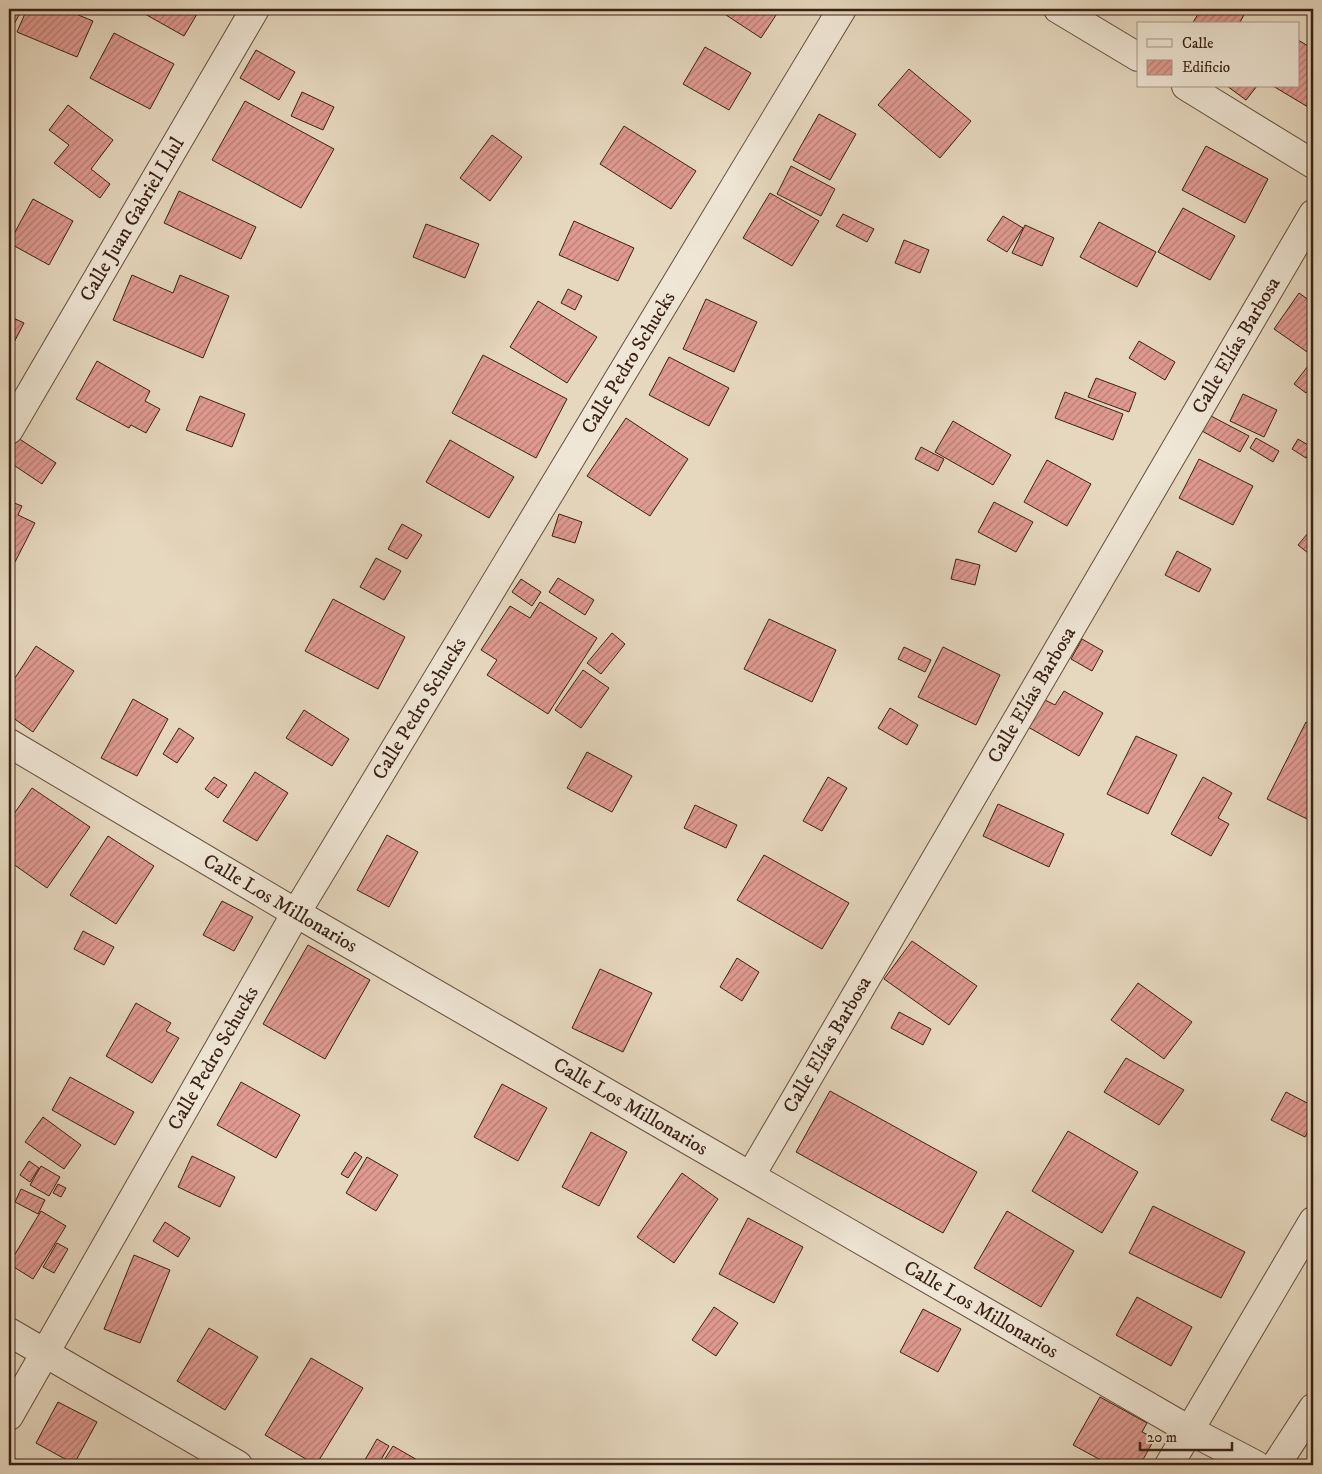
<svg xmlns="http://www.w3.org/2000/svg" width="1322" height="1474" viewBox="0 0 1322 1474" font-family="'IM FELL DW Pica',serif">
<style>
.building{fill:url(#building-hatch);stroke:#3a2114}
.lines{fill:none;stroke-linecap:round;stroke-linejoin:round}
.minor-casing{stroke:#654f3f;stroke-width:30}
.tertiary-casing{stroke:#654f3f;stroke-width:30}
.minor{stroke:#efe6d5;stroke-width:28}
.tertiary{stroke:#efe6d5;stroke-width:28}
.labels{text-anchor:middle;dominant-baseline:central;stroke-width:4;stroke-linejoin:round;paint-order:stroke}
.street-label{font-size:20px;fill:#3a2114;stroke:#efe6d5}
</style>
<defs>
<pattern id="building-hatch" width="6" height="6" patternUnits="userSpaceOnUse" patternTransform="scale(1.25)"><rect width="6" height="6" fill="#e09a91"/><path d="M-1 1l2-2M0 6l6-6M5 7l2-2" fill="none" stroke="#b77d75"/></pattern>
</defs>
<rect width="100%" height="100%" fill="#e6d8bf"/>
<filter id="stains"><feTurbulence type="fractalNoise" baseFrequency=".004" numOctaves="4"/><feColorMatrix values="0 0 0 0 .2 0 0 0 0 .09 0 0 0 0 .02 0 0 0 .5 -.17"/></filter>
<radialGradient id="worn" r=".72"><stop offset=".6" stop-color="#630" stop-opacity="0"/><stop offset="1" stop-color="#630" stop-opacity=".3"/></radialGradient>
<path class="building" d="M9,9H22L9,34Z
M27,9H64L93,21L77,57L17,32Z
M136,9H200L184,36Z
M717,9H780L761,38Z
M1201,9H1241L1246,11L1239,24H1192Z
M114,33L174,64L150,109L90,78Z
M1298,40L1313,49V110L1273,86H1298Z
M705,47L751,73L729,110L683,84Z
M256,50L295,72L279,100L240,78Z
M909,69L971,121L940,158L878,105Z
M1227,86H1257L1246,100Z
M302,92L334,107L323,130L291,116Z
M245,101L334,149L301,208L212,160Z
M68,105L113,140L91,169L110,184L100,198L54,163L69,145L49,130Z
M819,114L856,134L830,180L793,160Z
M624,126L696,171L671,209L600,164Z
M492,135L522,157L490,201L460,178Z
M1206,146L1268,179L1245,223L1182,190Z
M791,166L835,189L821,216L777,194Z
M179,191L256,227L241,259L164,223Z
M770,193L819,221L792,266L743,238Z
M33,199L73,221L49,265L9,243Z
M1183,208L1235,236L1210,280L1158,252Z
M843,214L874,229L867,242L836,226Z
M1003,216L1023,228L1007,252L987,240Z
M574,221L634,248L618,281L559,255Z
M1099,222L1156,252L1137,287L1080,257Z
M426,224L479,244L465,278L413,257Z
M1025,225L1054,238L1042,266L1012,253Z
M904,240L929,250L920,273L895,263Z
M132,275L173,293L180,275L229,296L203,358L113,320Z
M568,289L582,296L575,310L561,303Z
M1299,293L1313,303V356L1274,329Z
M706,299L757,322L734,372L683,349Z
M538,301L597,337L567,383L510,347Z
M9,316L24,323L9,352Z
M1139,341L1175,362L1165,380L1129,358Z
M483,355L567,399L536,458L452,413Z
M669,357L729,388L709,426L649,395Z
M97,361L150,391L145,401L160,409L146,433L131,425L129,428L76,399Z
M1308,366L1313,370V383L1306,393L1294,384Z
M1096,378L1136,393L1129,412L1088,397Z
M1065,392L1123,414L1113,440L1055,418Z
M1243,394L1277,410L1264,437L1230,421Z
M200,396L245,414L232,447L186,430Z
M1211,416L1249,436L1240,452L1202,431Z
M626,418L688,459L650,516L587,476Z
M953,421L1011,455L993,485L935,452Z
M18,438L56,463L42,484L9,462V453Z
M1256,438L1279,451L1273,462L1250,448Z
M1298,439L1313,448L1306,458L1292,449Z
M450,440L514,477L489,518L426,482Z
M921,447L944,459L938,471L915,459Z
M1199,459L1253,486L1233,525L1179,498Z
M1047,460L1091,484L1067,526L1024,502Z
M9,501L22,506L18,515L35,523L15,562L9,559Z
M994,502L1033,522L1016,552L978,532Z
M559,514L582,522L575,543L552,536Z
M402,524L422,535L407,559L388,549Z
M1313,527V557L1298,545Z
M1177,551L1211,569L1199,592L1165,575Z
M376,558L401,571L384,600L360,587Z
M956,559L980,565L975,585L951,579Z
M558,578L594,600L585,615L549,592Z
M521,579L541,592L532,606L512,592Z
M333,599L405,637L378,689L305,651Z
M540,602L597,638L548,714L487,675L497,660L481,650L510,606L530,618Z
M769,619L836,650L812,702L744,669Z
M612,633L625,644L601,674L587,663Z
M1082,639L1103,651L1092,671L1071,659Z
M36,646L74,671L33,732L9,715V687Z
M904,647L931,660L925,672L898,659Z
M943,647L1000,675L976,725L918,697Z
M583,670L609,688L581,728L555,710Z
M1064,691L1103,713L1079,756L1028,727L1043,699L1055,705Z
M133,699L168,719L137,776L101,758Z
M890,708L918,725L907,745L878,728Z
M304,710L349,739L332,766L286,738Z
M1306,722L1313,726V822L1267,799Z
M179,728L194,738L177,763L163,754Z
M1136,736L1177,755L1148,814L1107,794Z
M587,752L632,776L612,812L567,788Z
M255,772L288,793L257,841L223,821Z
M214,777L227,785L218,798L205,789Z
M828,777L847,788L822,831L803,821Z
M1203,777L1232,793L1218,818L1229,824L1211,856L1171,834Z
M32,788L90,827L47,888L9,861V821Z
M998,804L1064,834L1049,867L983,836Z
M695,805L737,825L726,848L684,828Z
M387,835L418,852L389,907L357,890Z
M108,836L154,866L116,924L70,895Z
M764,855L849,903L822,949L737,900Z
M222,901L253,917L234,951L203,935Z
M83,931L114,947L104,965L74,949Z
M912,941L977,986L949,1025L884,979Z
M308,945L370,980L325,1059L263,1024Z
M737,958L759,972L742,1001L720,987Z
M600,969L652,993L623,1052L572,1028Z
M1138,983L1192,1022L1164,1059L1111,1020Z
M136,1003L171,1023L166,1031L179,1038L152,1083L106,1056Z
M899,1012L931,1029L923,1045L891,1028Z
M1126,1058L1184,1090L1159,1125L1104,1092Z
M70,1077L134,1112L115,1145L52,1110Z
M241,1082L300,1115L276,1158L217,1125Z
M502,1084L547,1108L518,1161L474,1137Z
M830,1091L977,1172L943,1233L796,1152Z
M1286,1092L1313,1106V1122L1305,1137L1271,1120Z
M43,1117L81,1145L64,1169L25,1142Z
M1068,1131L1138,1172L1102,1233L1032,1191Z
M591,1132L627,1152L599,1206L562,1187Z
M355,1152L362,1157L348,1178L341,1174Z
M192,1156L235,1177L220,1207L178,1187Z
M367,1157L398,1175L376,1211L346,1193Z
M29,1161L39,1168L30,1182L20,1175Z
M41,1166L60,1177L49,1196L30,1185Z
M682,1173L718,1199L674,1263L637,1237Z
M58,1184L66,1188L61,1197L53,1193Z
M21,1189L45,1200L38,1214L15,1202Z
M1153,1206L1245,1252L1221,1298L1129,1253Z
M41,1211L66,1226L33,1279L9,1264Z
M1007,1211L1074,1251L1041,1307L974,1268Z
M748,1218L803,1247L774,1303L719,1274Z
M165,1222L190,1238L178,1257L153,1241Z
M57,1243L68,1249L54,1273L43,1267Z
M134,1255L170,1270L140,1343L104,1329Z
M1137,1297L1192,1327L1171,1366L1116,1335Z
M714,1307L738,1323L716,1356L692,1340Z
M923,1309L961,1329L938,1372L900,1352Z
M209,1328L258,1357L225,1410L177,1381Z
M311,1358L363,1388L316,1465L265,1435Z
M1100,1397L1147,1423L1142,1432L1155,1438L1140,1465H1110L1073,1445Z
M58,1402L97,1422L74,1464L36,1443Z
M377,1439L389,1446L378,1465H362Z
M393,1446L426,1465H381Z"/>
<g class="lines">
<g class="minor-casing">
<g id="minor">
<path d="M1058,9L1138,57"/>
<path d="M1186,86L1313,164"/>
<path id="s1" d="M9,430L255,9"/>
<path id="s2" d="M9,743L296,913L1191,1431L1256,1465"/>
<path id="s3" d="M751,1175L1313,214"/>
<path d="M9,1332L238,1465"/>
<path id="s4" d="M9,1416L296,913L842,9"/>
<path d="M1169,1465L1313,1221"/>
</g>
</g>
<g class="tertiary-casing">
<path id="tertiary" d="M1276,1465L1313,1408"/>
</g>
<use href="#minor" class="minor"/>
<use href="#tertiary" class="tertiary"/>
</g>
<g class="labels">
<g class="street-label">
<text stroke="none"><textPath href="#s1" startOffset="244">Calle Juan Gabriel Llul</textPath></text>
<text stroke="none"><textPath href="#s3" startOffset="961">Calle Elías Barbosa</textPath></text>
<text stroke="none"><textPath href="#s4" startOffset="1222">Calle Pedro Schucks</textPath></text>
<text stroke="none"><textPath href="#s3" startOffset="556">Calle Elías Barbosa</textPath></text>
<text stroke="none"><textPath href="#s4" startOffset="818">Calle Pedro Schucks</textPath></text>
<text stroke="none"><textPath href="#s2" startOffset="315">Calle Los Millonarios</textPath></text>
<text stroke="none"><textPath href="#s3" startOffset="151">Calle Elías Barbosa</textPath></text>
<text stroke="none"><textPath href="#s4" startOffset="412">Calle Pedro Schucks</textPath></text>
<text stroke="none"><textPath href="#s2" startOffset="720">Calle Los Millonarios</textPath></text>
<text stroke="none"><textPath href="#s2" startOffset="1125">Calle Los Millonarios</textPath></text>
</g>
</g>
<rect width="1322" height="1474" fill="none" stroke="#e6d8bf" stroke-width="30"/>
<rect x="10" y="10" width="1302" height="1454" fill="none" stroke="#3a2114" stroke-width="2.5"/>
<rect x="15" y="15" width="1292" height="1444" fill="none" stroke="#3a2114"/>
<rect x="1137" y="22" width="162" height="65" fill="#efe6d5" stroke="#a79788"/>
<rect x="1147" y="39" width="25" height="8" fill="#efe6d5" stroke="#a79788"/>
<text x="1182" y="48" font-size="15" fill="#3a2114">Calle</text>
<rect x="1147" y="60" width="25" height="15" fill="url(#building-hatch)" stroke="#a79788"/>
<text x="1182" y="72" font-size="15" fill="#3a2114">Edificio</text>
<path d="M1140 1442v8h92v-8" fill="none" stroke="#3a2114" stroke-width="2.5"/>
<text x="1147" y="1442" font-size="15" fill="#3a2114" stroke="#efe6d5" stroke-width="4" paint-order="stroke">20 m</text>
<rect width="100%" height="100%" filter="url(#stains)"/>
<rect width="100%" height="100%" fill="url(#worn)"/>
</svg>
